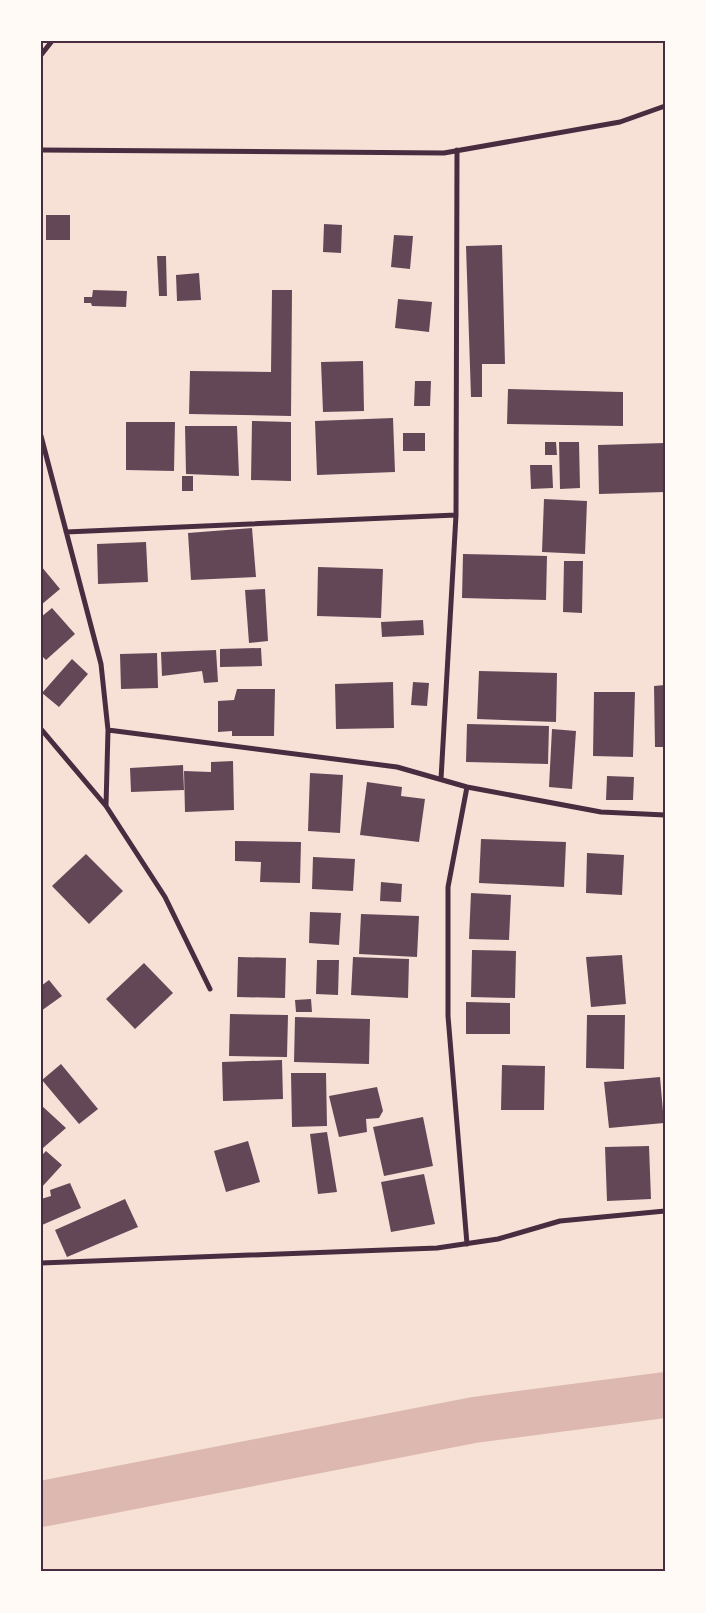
<svg xmlns="http://www.w3.org/2000/svg" width="706" height="1613" viewBox="0 0 706 1613" font-family="'PT Sans',sans-serif">
<style>
.lines{fill:none;stroke-linecap:round;stroke-linejoin:round}
.river{stroke:#dcb8b0;stroke-width:46}
.building{fill:#644757}
.minor{stroke:#4a2c40;stroke-width:5}
.neatline{fill:none;stroke:#4a2c40;stroke-width:2}
</style>
<rect width="100%" height="100%" fill="#f7e1d7"/>
<g class="lines">
<path class="river" d="M41,1504L474,1420L665,1395"/>
</g>
<path class="building" d="M46,215H70V240H46Z
M324,224L342,225L341,253L323,252Z
M394,235L413,236L410,269L391,267Z
M502,245L505,364H482V397H471L466,246Z
M157,256H166L167,296H159Z
M199,273L201,300L177,301L176,275Z
M93,290L127,291L126,307L92,306L91,303H84V297H92Z
M272,290H292L291,416L189,414L190,371L271,372Z
M398,299L432,302L429,332L395,328Z
M363,361L364,411L323,412L321,362Z
M415,381H431L430,406H414Z
M508,389L623,392V426L507,424Z
M393,418L395,472L317,475L315,421Z
M252,421L291,422V481L251,480Z
M126,422H175L174,471L126,470Z
M185,426H237L239,476L186,474Z
M403,433H425V451H403Z
M545,442H556L557,455H545Z
M559,442H579L580,488L560,489Z
M665,443V492L599,494L598,445Z
M530,465H552L553,488L531,489Z
M182,476H193V491H182Z
M544,499L587,501L585,554L542,552Z
M252,528L256,577L191,580L188,533Z
M146,542L148,582L98,584L97,544Z
M463,554L547,556L546,600L462,598Z
M564,561H583L582,613L563,612Z
M41,566L60,589L41,605Z
M318,567L383,569L381,618L317,616Z
M265,589L268,641L249,643L245,590Z
M52,608L75,634L46,660L41,655V617Z
M423,620L424,635L382,637L381,622Z
M261,648L262,666L220,667V649Z
M216,650L218,682L204,683L202,671L162,676L161,652Z
M157,653L158,688L121,689L120,654Z
M72,659L88,674L59,707L42,693Z
M479,671L557,673L556,722L477,719Z
M393,682L394,728L336,729L335,684Z
M413,682L429,683L427,706L411,705Z
M665,685V747H655L654,686Z
M237,689H275L274,736H232V731L218,732V701L234,700Z
M594,692H635L633,757L593,756Z
M467,724L549,726L548,764L466,762Z
M552,729L576,731L572,789L549,787Z
M233,761L234,810L185,812L184,771L211,772V762Z
M183,765L184,790L131,792L130,768Z
M310,773L343,775L340,833L308,831Z
M607,776L634,777L633,800H606Z
M367,782L402,787L401,796L425,799L419,842L360,835Z
M481,839L566,842L564,887L479,883Z
M235,841L301,842L300,883L260,882L261,862L235,861Z
M587,853L624,855L622,895L586,893Z
M86,854L123,891L89,924L52,886Z
M313,857L355,859L353,891L312,889Z
M381,882L402,884L401,902L380,901Z
M471,893L511,895L509,940L469,939Z
M310,912L341,913L339,945L309,943Z
M361,914L419,916L417,957L359,954Z
M472,950L516,951L515,998L471,997Z
M622,955L626,1004L591,1007L586,957Z
M238,957L286,958L285,998L237,997Z
M353,957L409,959L408,998L351,995Z
M317,960H339L338,995L316,994Z
M144,963L173,993L135,1029L106,999Z
M49,980L62,996L41,1011V986Z
M311,999L312,1012H296L295,1000Z
M466,1002L510,1003V1034H466Z
M230,1014L288,1015L287,1057L229,1056Z
M587,1015H625L624,1069L586,1068Z
M295,1017L370,1019L369,1064L294,1062Z
M282,1060L283,1099L223,1101L222,1062Z
M61,1064L98,1109L79,1124L42,1080Z
M502,1065L545,1066L544,1110H501Z
M291,1073H326L327,1126L292,1127Z
M660,1077L664,1123L609,1128L604,1082Z
M377,1087L383,1111L379,1118L366,1119L367,1132L339,1137L329,1096Z
M41,1105L66,1128L43,1148L41,1147Z
M423,1117L433,1166L384,1176L373,1127Z
M327,1132L337,1192L318,1194L310,1134Z
M248,1141L260,1182L226,1192L214,1151Z
M649,1146L651,1199L607,1201L605,1147Z
M46,1151L62,1165L41,1188V1156Z
M424,1174L435,1224L391,1232L381,1182Z
M70,1183L81,1208L42,1225L41,1199L51,1196L50,1190Z
M125,1199L138,1227L67,1257L55,1230Z"/>
<g class="lines">
<path class="minor" d="M41,55L52,41
M41,150L444,153L620,122L665,106
M41,436L101,664L108,730L106,806
M66,532L456,515
M41,729L106,806L165,897L210,989
M108,730L397,767L467,787L601,812L665,815
M441,779L456,515L457,150
M467,787L448,887V1016L467,1244
M41,1263L437,1248L498,1239L560,1221L665,1211"/>
</g>
<rect width="706" height="1613" fill="none" stroke="#fffaf5" stroke-width="85"/>
<rect x="42" y="42" width="622" height="1528" class="neatline"/>
</svg>
